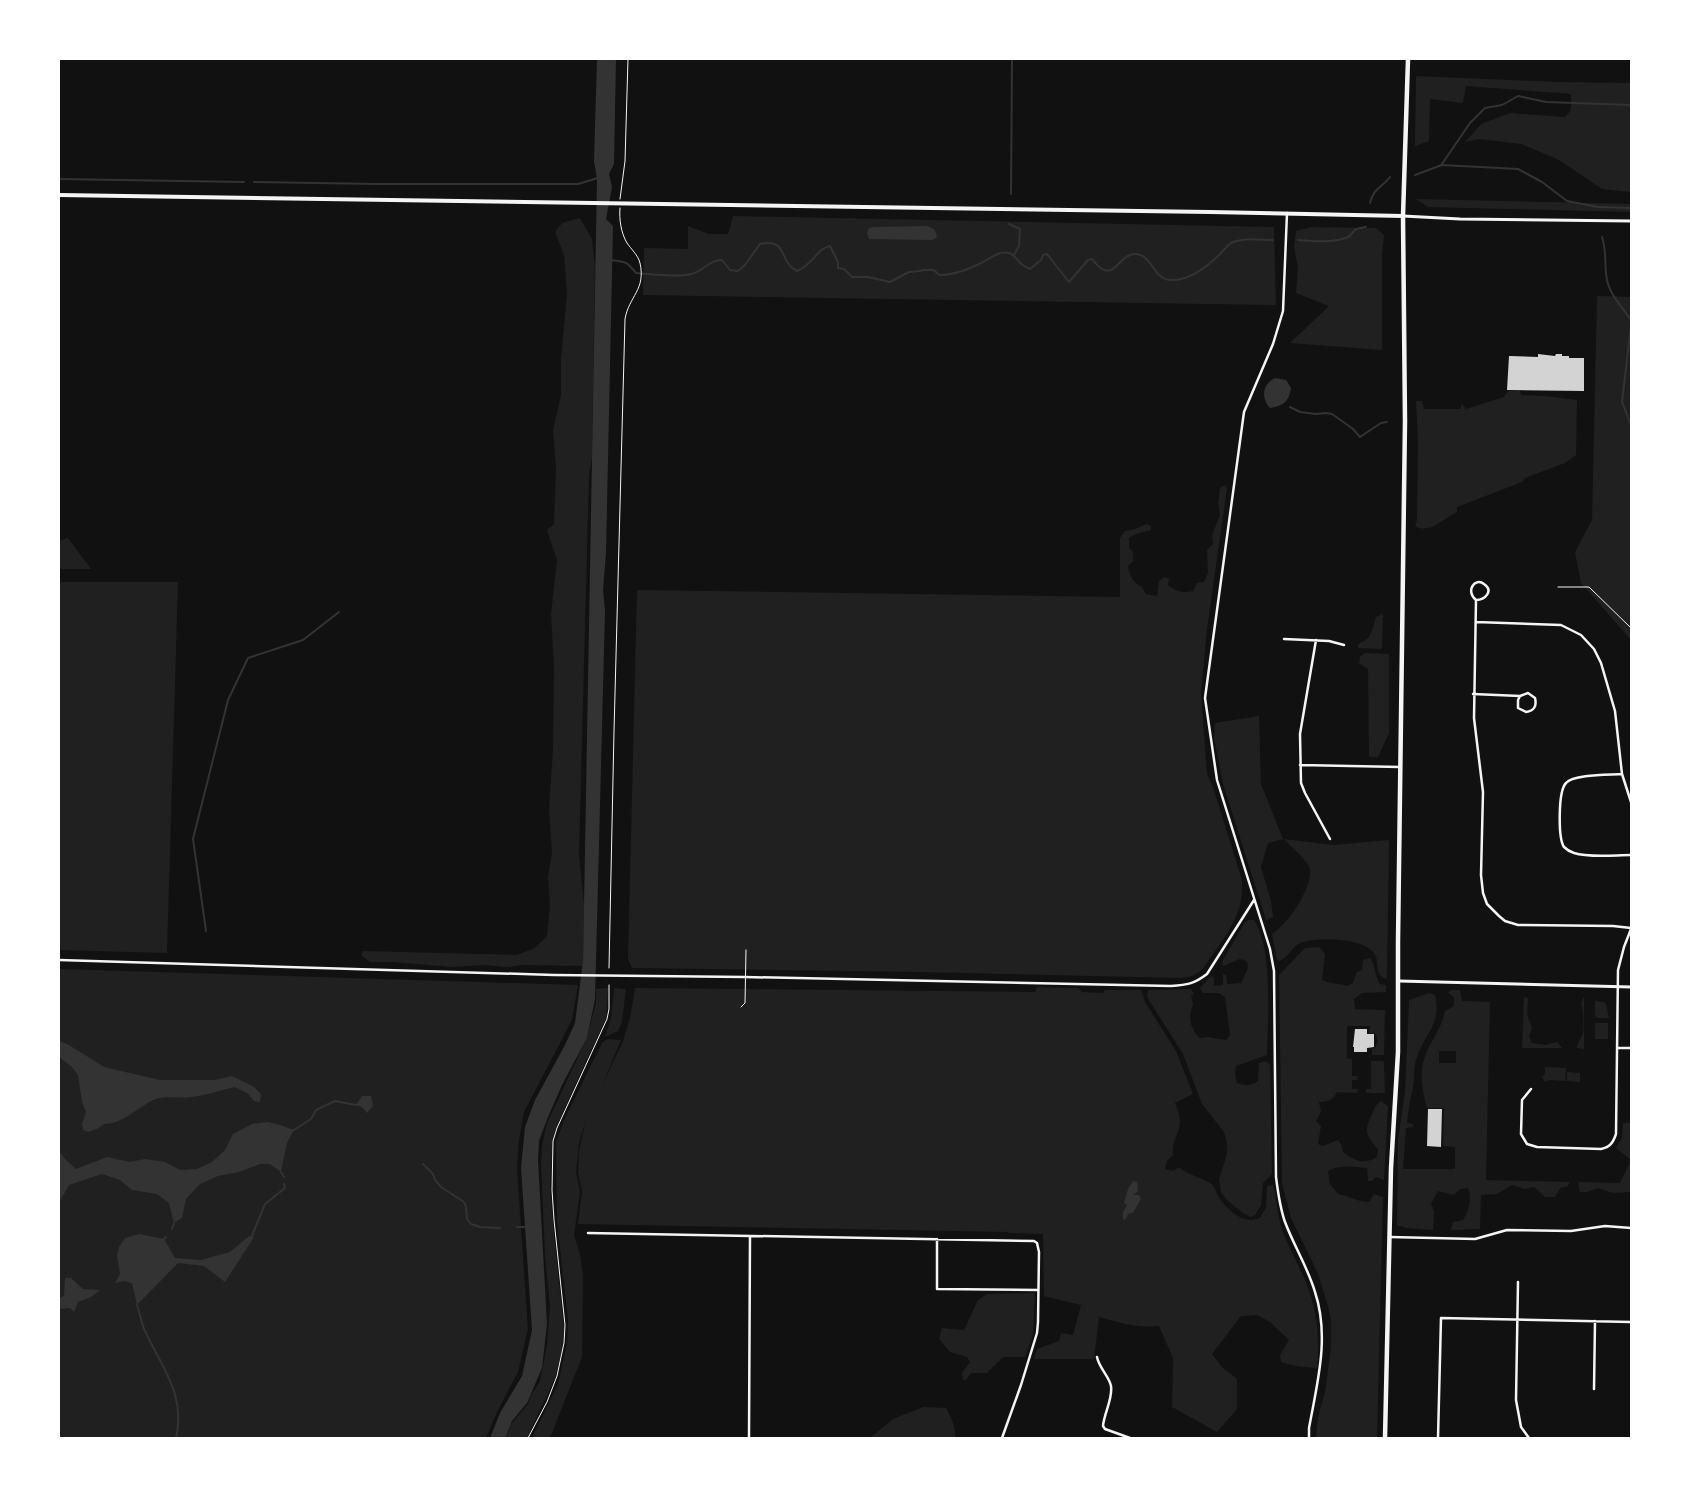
<svg xmlns="http://www.w3.org/2000/svg" width="1690" height="1497" viewBox="0 0 1690 1497" font-family="'Source Sans 3',sans-serif">
<style>
.green{fill:#202020;fill-rule:evenodd}
.water{fill:#333}
.lines{fill:none;stroke-linecap:round;stroke-linejoin:round}
.stream{stroke:#333;stroke-width:2}
.building{fill:#d3d3d3}
.path{stroke:#f5f5f5;stroke-width:1}
.service{stroke:#f5f5f5;stroke-width:1}
.minor{stroke:#f5f5f5;stroke-width:2.5}
.tertiary{stroke:#f5f5f5;stroke-width:3}
.secondary{stroke:#f5f5f5;stroke-width:4}
.primary{stroke:#f5f5f5;stroke-width:4.5}
</style>
<rect width="100%" height="100%" fill="#111"/>
<path class="green" d="M1416,76L1558,82L1631,83V192L1602,189L1559,160L1521,144L1479,139L1465,142L1481,124L1510,113L1565,117L1571,110V94L1466,86L1463,103L1430,99L1429,141L1415,146Z
M1416,199L1631,204V212L1428,207Z
M733,216L1274,227L1276,305L643,295L644,248L688,249V226L709,234H728Z
M580,218L592,239L595,268L592,457L589,475L579,854L584,905L583,966L523,965L507,967L484,965L452,967L392,962H370L361,955L363,951L517,955L535,948L547,936L550,906L548,877L552,853L549,809L553,750L554,667L551,614L557,560L547,530L554,524L556,468L553,430L561,395V359L567,294L564,255L555,232L562,223Z
M1312,227L1376,228L1384,235L1382,255V350L1290,343L1329,306L1296,293L1298,267L1294,247L1296,231Z
M1597,296L1631,297V640L1581,583L1575,552L1592,520Z
M1508,391H1520L1521,395L1545,396L1577,400L1576,455L1565,463L1525,478L1522,482L1457,507V512C1444,518 1430,535 1415,526L1417,520L1418,440L1416,401H1422L1424,409H1460L1462,404L1466,409L1504,397Z
M1224,485L1227,488L1207,629L1201,694L1207,774L1213,787L1242,880C1242,890 1242,899 1239,908C1233,929 1216,949 1204,967C1197,975 1191,977 1181,978L919,972L632,968L628,959L637,590L1120,597V538L1125,531L1135,529L1146,524L1151,526V530L1136,534L1129,538V548L1133,552V561L1128,566C1130,576 1132,582 1142,587L1146,594L1157,596L1159,581L1164,577L1169,579L1168,585C1176,592 1183,593 1193,591L1197,583L1204,582L1208,573L1207,550L1213,544L1212,535L1220,515L1218,503L1220,488Z
M68,538L91,569H59V541Z
M59,582H178L167,953L59,950Z
M1383,614L1382,649L1358,648V644C1372,639 1372,630 1376,617Z
M1365,653L1389,654V733L1378,757H1369L1368,669L1359,663L1360,657Z
M1259,716L1261,784L1283,839L1333,845L1389,840L1387,979C1375,976 1379,966 1376,957C1369,937 1319,937 1303,942C1292,945 1289,958 1279,961L1277,960L1272,934C1287,925 1318,882 1308,865C1304,857 1290,846 1284,839L1268,843L1261,867L1271,901L1273,917L1266,920L1223,784L1214,738L1215,723Z
M1249,920H1254C1273,947 1268,1021 1267,1055L1236,1066L1235,1075L1237,1083C1245,1086 1252,1086 1258,1081L1259,1063L1266,1061L1270,1065L1272,1174L1263,1183L1261,1205L1255,1215L1251,1217L1244,1214L1227,1200L1221,1192L1219,1179L1227,1154V1143L1224,1132L1202,1104L1183,1054L1147,997L1148,990L1191,989L1194,994L1191,996L1193,1004L1190,1014L1191,1024L1195,1033L1200,1038L1208,1037L1226,1040L1230,1035L1225,997L1219,993H1203L1200,988L1211,976L1214,978V986L1223,985V974L1226,975L1227,984L1241,983L1248,968L1247,961L1240,959L1223,966L1222,962L1245,922Z
M1319,947L1325,954L1322,980C1330,984 1338,983 1347,986L1353,983L1357,972L1362,970L1363,960L1370,958C1376,965 1374,976 1380,984L1386,985V992L1362,993L1354,999L1355,1009L1385,1010L1384,1055H1372V1049L1375,1048L1378,1041L1376,1034L1369,1033L1370,1026H1347V1058L1352,1059V1076H1358L1357,1080H1352V1089H1358L1357,1093L1337,1092C1333,1100 1328,1102 1319,1102L1321,1112L1316,1121L1321,1126L1318,1144L1323,1146L1338,1140L1342,1146L1343,1152C1355,1161 1364,1165 1377,1157L1378,1149C1365,1134 1364,1132 1372,1114C1375,1108 1375,1105 1381,1101L1388,1106L1384,1180L1376,1177L1372,1181H1368L1367,1168C1353,1167 1341,1164 1328,1171L1330,1184L1338,1194C1350,1196 1357,1202 1369,1202L1374,1194L1383,1197L1377,1438H1316L1318,1417L1325,1392L1331,1347V1321L1328,1306L1318,1274L1291,1218L1282,1183L1279,975L1305,948Z
M59,969L578,985L572,1020L524,1112L519,1140L517,1169L528,1329L518,1372L497,1412L486,1438H59Z
M1037,987L1078,988L1082,992L1103,993L1105,990H1141L1145,1002L1176,1051L1193,1094L1175,1103C1188,1131 1171,1133 1173,1155L1167,1161L1165,1169L1173,1171L1179,1167C1188,1175 1200,1177 1210,1183C1215,1186 1216,1192 1218,1196C1227,1210 1243,1225 1260,1218L1266,1207L1267,1186L1273,1185C1277,1198 1277,1213 1281,1226C1287,1245 1298,1263 1306,1282C1317,1310 1320,1338 1317,1368L1295,1366L1281,1362L1280,1355L1289,1340L1270,1322L1257,1315L1241,1316L1212,1354L1222,1367L1237,1379V1409L1217,1432L1172,1407L1173,1358L1159,1326C1135,1328 1121,1323 1099,1317L1094,1359H1034L1037,1349L1059,1341L1061,1333L1073,1335L1081,1305L1044,1296L1043,1234L1008,1233L1009,1232L578,1224L582,1192L578,1173L579,1151L586,1120L579,1143L576,1172L580,1192L574,1235L580,1254L583,1276L582,1357L550,1438H532L558,1384L567,1343L568,1321L557,1221L556,1142L564,1120L602,1043L607,1039L621,1040L602,1086L623,1041L630,1018L635,988L1035,992Z
M608,988L606,1018L566,1105L554,1133L552,1143L550,1188L553,1226L564,1329L562,1351L555,1378L527,1438H505L511,1424L528,1404L530,1397L540,1381L547,1345L550,1307L545,1256L541,1164L542,1145L547,1123L587,1038L596,1002V989Z
M614,988L626,989L622,1022L618,1031L605,1037L611,1018Z
M1451,990H1460L1462,1001L1490,1002L1486,1180L1570,1182L1567,1187H1561L1555,1197H1545L1534,1187L1525,1189L1512,1185L1497,1194L1481,1195L1480,1229L1451,1230L1453,1222L1463,1220C1469,1211 1472,1198 1468,1188L1460,1189L1454,1195L1438,1191L1431,1204L1434,1211L1433,1230L1406,1228L1401,1226H1397L1398,1139L1405,1092L1409,1000L1429,993L1435,995C1442,1024 1425,1033 1417,1057C1413,1068 1415,1078 1413,1088C1410,1100 1408,1111 1407,1123L1413,1124V1127L1406,1128L1403,1169H1455V1147L1443,1146L1444,1108H1427C1421,1086 1418,1068 1429,1047C1435,1036 1442,1025 1445,1011L1454,1006V997L1448,993ZM1439,1051H1456V1063H1439Z
M1524,997L1528,998L1527,1014L1532,1028L1529,1037L1532,1043L1546,1045L1557,1042L1562,1048H1522Z
M1584,997V1049L1577,1048C1578,1041 1581,1039 1583,1033C1584,1027 1583,1008 1581,1003Z
M1595,1001L1604,1002L1606,1004L1609,1018H1598L1595,1016Z
M1595,1023H1608V1039H1595Z
M1371,1061H1383L1384,1063L1385,1093H1366V1089H1371Z
M1545,1067L1566,1068L1565,1081L1550,1080L1545,1082L1542,1077L1545,1074Z
M1567,1072L1580,1073V1082L1567,1081Z
M1623,1123H1631V1192L1613,1193L1598,1188L1587,1192H1580L1578,1182L1620,1183L1631,1160L1616,1148L1622,1138Z
M1035,1293L1033,1335L1025,1357H1003L987,1373H971L966,1380H963L962,1373L970,1362L967,1357L950,1352L939,1339L942,1328L964,1330L978,1300L987,1294Z
M923,1407L946,1408C951,1417 956,1427 955,1438H870L893,1419Z"/>
<path class="water" d="M597,59H616L614,164L609,174L612,187L606,219L613,226L606,553L603,590L605,611L595,999L587,1038L562,1085L548,1117L539,1141L538,1160L547,1324L542,1368L527,1403L512,1421L505,1438H490L500,1413L522,1376L532,1330L521,1168L525,1127L535,1100L565,1045L575,1023L583,961L597,179L594,161Z
M927,226L934,229L937,235L936,238L932,240L869,239L867,233L869,228L874,227Z
M1275,378L1286,380L1291,388C1289,401 1284,406 1270,408C1261,399 1262,384 1275,378Z
M59,1041L69,1045L104,1067L160,1080H214L232,1076L254,1087L261,1094L260,1102L254,1101L247,1093L235,1087C221,1090 207,1095 192,1097C180,1099 165,1095 153,1100C137,1108 123,1124 104,1124L97,1129L88,1132L83,1130L82,1124L86,1112L82,1102L78,1075L71,1066L59,1057Z
M362,1096H371L373,1106L367,1113L362,1107L356,1105Z
M268,1122L280,1125L294,1130L287,1143L281,1172L270,1164H260L239,1172L218,1176L200,1184L186,1199L182,1218L174,1223L169,1203L157,1194L132,1190L120,1180L102,1174L69,1185L59,1203V1151L65,1159L76,1169L107,1157L130,1162L145,1159L165,1162L180,1170L197,1169L212,1162L225,1150L233,1134L252,1124Z
M1133,1181L1137,1182L1138,1191L1133,1195H1139L1141,1199L1133,1213L1128,1214L1125,1220L1123,1219V1212L1127,1205L1124,1203L1128,1189Z
M139,1234L164,1239L175,1258L201,1260L230,1252L249,1236L254,1237L225,1282L204,1266L178,1263L137,1305L132,1283L124,1281L115,1283L120,1274L117,1256L119,1247L125,1238Z
M65,1278H71L83,1289L100,1290L91,1297L78,1302L74,1312L70,1308L59,1309V1298L64,1296Z"/>
<g class="lines">
<path class="stream" d="M1442,164L1470,123L1485,108L1502,105L1518,96L1546,102L1631,105
M1415,175L1442,165L1518,169L1542,182L1567,201L1598,207L1631,208
M59,179L244,182
M254,182L377,184H578L598,178
M1011,194L1012,59
M1370,203C1374,187 1381,189 1390,177
M1009,224L1020,229L1019,246L1014,255
M1602,237C1607,251 1604,266 1607,280C1610,295 1623,308 1631,320
M1298,240C1314,241 1331,243 1346,238C1356,234 1349,229 1366,227
M611,260C626,262 626,261 636,273C652,274 676,278 691,274C704,271 708,260 722,260L730,270L738,271L745,265L760,244C789,238 778,262 797,271C812,266 817,248 830,246L838,262V268L844,269L852,277H868L890,282L909,272L920,271L923,270H934L939,275C952,275 965,271 977,265C987,261 998,250 1009,253C1018,256 1017,265 1030,269L1041,260L1043,255L1047,254L1069,282L1088,260L1092,259C1114,288 1117,254 1135,254C1152,254 1153,279 1170,280C1189,281 1208,266 1220,254C1223,251 1227,246 1231,243C1243,237 1260,240 1273,240
M1631,326L1622,402L1631,425
M1290,407L1300,412L1316,414L1326,413L1332,414L1353,429L1360,437L1381,423L1387,422
M206,931L193,839L228,700L248,658L303,640L339,612
M294,1130L311,1119L316,1110L335,1101L356,1105
M423,1164L433,1174L435,1180L441,1187L464,1202L466,1207L467,1219L471,1224L480,1227L500,1228
M281,1172L284,1177
M517,1227H525
M172,1229L174,1223
M252,1236L265,1204L285,1188L284,1184
M164,1239L166,1237
M137,1305C140,1313 141,1323 145,1331C162,1368 186,1394 176,1438"/>
</g>
<path class="building" d="M1538,354L1555,356L1556,354H1562V356H1569V358H1584V391L1507,390L1509,356L1538,357Z
M1355,1029H1367V1034H1374V1047L1367,1048V1052H1354V1047H1353Z
M1428,1109H1442L1441,1147L1427,1146Z"/>
<g class="lines">
<path class="path" d="M620,199L625,161L628,59
M1558,587H1589L1631,628
M609,968L614,731L625,319C629,296 646,290 640,263C638,255 631,249 627,243C621,233 619,219 620,208
M528,1438L547,1402L557,1376L564,1343L565,1325L554,1220L552,1190L553,1141L557,1128L607,1019L609,1009V985"/>
<path class="service" d="M741,1007L745,1003L746,950"/>
<path class="minor" d="M1287,213L1283,311L1273,344L1244,412L1205,698L1217,780L1270,949L1274,971L1276,1177C1278,1193 1280,1208 1285,1222C1294,1246 1308,1268 1315,1292C1330,1337 1317,1384 1309,1428V1438
M1476,600C1485,600 1494,591 1484,584C1475,577 1465,591 1476,600L1474,718L1483,792L1481,875L1483,893L1487,904L1499,916L1505,921L1518,925L1613,926L1631,928
M1476,622L1561,625L1581,635L1594,649L1601,663L1615,711L1622,774L1631,802
M1284,639L1329,641L1344,645
M1316,640L1300,734L1301,783L1305,793L1330,839
M1473,694L1520,696L1528,693L1535,698C1537,706 1534,711 1526,712L1518,708V700L1520,696
M1300,765L1400,767
M1622,774C1609,775 1574,774 1566,783C1558,791 1558,838 1564,847C1566,849 1571,852 1574,853C1589,858 1615,855 1631,855
M59,960L554,975L745,977L1171,986C1187,985 1194,984 1207,974L1254,900
M1617,1048H1631
M1531,1089L1522,1100L1521,1134L1527,1144L1537,1147L1601,1149C1610,1147 1613,1143 1616,1134L1618,970L1624,947L1631,929
M588,1233L1034,1241L1037,1243L1039,1252L1038,1322L1037,1333L1021,1385L1002,1438
M1390,1237L1475,1239L1507,1230L1571,1231L1605,1226L1631,1228
M937,1239V1289L1038,1290
M1518,1282L1516,1400L1521,1427L1529,1438
M1097,1357C1099,1368 1109,1376 1111,1386C1113,1399 1104,1413 1103,1426L1105,1429L1130,1438
M1594,1389L1595,1321
M749,1438L750,1237
M1438,1438L1441,1318L1631,1322"/>
<path class="tertiary" d="M1403,216L1460,219L1631,221
M1399,981L1631,987"/>
<path class="secondary" d="M59,195L1210,212L1403,216"/>
<path class="primary" d="M1385,1438L1391,1168L1398,1052V941L1405,421L1403,216L1408,59"/>
</g>
<rect width="1690" height="1497" fill="none" stroke="#ffffff" stroke-width="120"/>
</svg>
